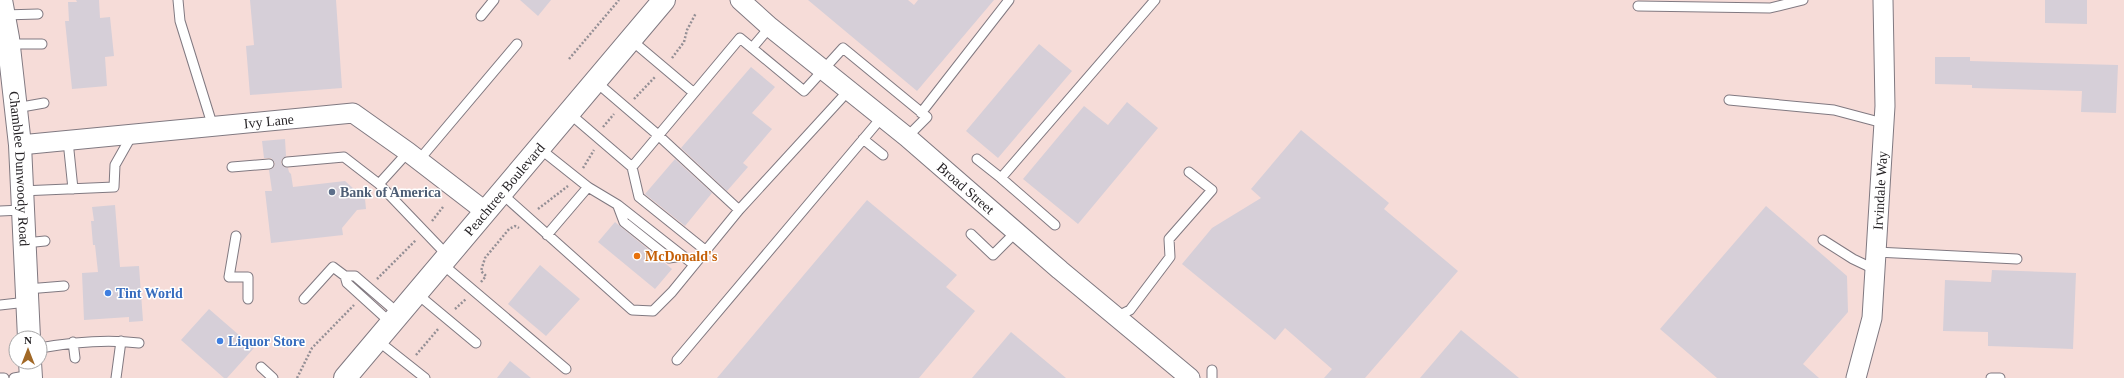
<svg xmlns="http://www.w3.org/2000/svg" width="2124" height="378" viewBox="0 0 2124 378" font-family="'Times New Roman',serif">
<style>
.commercial{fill:#f6dcd8;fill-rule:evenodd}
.building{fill:#d6cfd8}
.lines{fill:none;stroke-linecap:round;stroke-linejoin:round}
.lane-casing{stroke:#807981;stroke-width:11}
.street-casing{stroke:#807981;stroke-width:21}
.secondary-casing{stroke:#807981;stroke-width:24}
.highway-casing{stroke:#807981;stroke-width:24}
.path{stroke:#948f95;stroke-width:2.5;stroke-dasharray:2 2;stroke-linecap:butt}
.lane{stroke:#fff;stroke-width:9}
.street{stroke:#fff;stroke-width:19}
.secondary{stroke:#fff;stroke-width:22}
.highway{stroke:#fff;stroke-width:22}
.service-dot{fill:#5c6f8a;stroke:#fff;stroke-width:1.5}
.food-dot{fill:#e8710a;stroke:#fff;stroke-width:1.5}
.shop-dot{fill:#3f7fe0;stroke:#fff;stroke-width:1.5}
.labels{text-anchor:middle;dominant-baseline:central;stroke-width:3;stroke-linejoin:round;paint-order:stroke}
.street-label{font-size:14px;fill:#262326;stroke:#fff}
.service-label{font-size:14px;font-weight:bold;fill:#4e5e75;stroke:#fff;text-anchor:start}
.food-label{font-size:14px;font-weight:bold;fill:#c56008;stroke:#fff;text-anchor:start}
.shop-label{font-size:14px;font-weight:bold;fill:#366cbe;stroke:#fff;text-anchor:start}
</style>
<rect width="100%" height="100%" fill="#f1eaf3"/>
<path class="commercial" d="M0,0H2124V378H0ZM16,338H40V362H16Z"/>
<path class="building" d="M76,0H99L100,18L110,17L114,56L105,57L107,86L72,89L65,21H69L68,2H77Z
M250,0H336L342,88L250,95L246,46L254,45Z
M520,0H551L538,16Z
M808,0H908L914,5L918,0H994L917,91Z
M2045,0H2087V24L2045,23Z
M1039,44L1072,71L998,158L966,131Z
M1935,57H1970V61L2118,65L2116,113L2081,112L2082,91L1972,88V85L1935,84Z
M751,67L775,87L752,113L772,129L743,163L748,167L727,191L681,148Z
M1127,102L1158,128L1078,224L1023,179L1084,106L1108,125Z
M1301,130L1389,203L1384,209L1458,271L1365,378H1324L1332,369L1285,328L1275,340L1182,264L1212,228L1261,198L1251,189Z
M285,139L286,156L282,159L281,163L284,167L288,168L289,172L291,174L293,187L345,181L365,199L366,209L357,210L342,228L343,235L271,243L265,191H272L269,170L274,167L275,163L271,158H264L262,141Z
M675,159L712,193L685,226L645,194Z
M867,200L957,275L946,287L975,311L919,378H717Z
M115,205L120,267L139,266L143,321L129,322V317L84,320L82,273L98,272L95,245H93L91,221H94L92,207Z
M1766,206L1847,276L1848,312L1803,364L1819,378H1717L1660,329Z
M615,222L672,269L655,289L598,242Z
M540,265L580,299L546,336L508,304Z
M1992,270L2076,273L2073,349L1988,346V332L1943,331L1945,280L1991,282Z
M209,309L254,348L227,378H224L181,340Z
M1461,330L1519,378H1420Z
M1011,332L1066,378H972Z
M510,361L531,378H497Z"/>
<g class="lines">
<g class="lane-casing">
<path id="lane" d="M178,0L180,21L213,127
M1638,6L1770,8L1803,0
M4,15L38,14
M481,16L494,0
M630,39L694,93
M9,44H42
M752,48L770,27
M595,81L658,135L739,210
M1729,100L1834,110L1883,123
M16,108L44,103
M569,113L632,167L639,197L705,250
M921,113L1009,0
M863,139L883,155
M68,141L73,189
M539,148L588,187L618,205L693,264
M977,159L1001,178L1055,225
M419,160L517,44
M287,162L344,157L379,184L448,256
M232,167L269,164
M632,167L740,38L804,91L843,48L927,117L907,137
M1001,178L1155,0
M379,184L408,152
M21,191L114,187L115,165L132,135
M501,193L632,310L653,311L672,292L739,210L849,90
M618,206L624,222L669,258L683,256
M0,211L22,210
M971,234L993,255L1016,232
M547,235L588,187
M236,236L229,277H248V299
M1823,240L1853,259L1874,269
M25,243L45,241
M1876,252L2017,259
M441,263L566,369
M345,276L347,283L391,323
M27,289L64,286
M416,293L476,343
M304,299L333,267L345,276H355L399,314
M0,305L27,302
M1116,317L1130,310L1170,257L1169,239L1212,190L1189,172
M377,340L425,378
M73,342L75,358
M40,348C73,342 105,339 139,343
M677,360L882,117
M261,367L273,378
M1212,370V378
M0,378H4
M14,378L31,375
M116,378L121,341
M1991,378H2000"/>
</g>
<g class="street-casing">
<g id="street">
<path id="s1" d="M740,0L770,27L907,137L1060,270L1190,378"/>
<path id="s2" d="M20,145L353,113L408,152L486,212"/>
<path id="s3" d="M1856,378L1872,318L1885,106L1883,0"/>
</g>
</g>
<g class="secondary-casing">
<g id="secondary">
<path id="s4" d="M1,0L8,38L20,145L29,338"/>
<path d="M30,362L31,378"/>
</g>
</g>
<g class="highway-casing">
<g id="highway">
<path id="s5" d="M345,378L664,0"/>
</g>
</g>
<path class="path" d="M672,58L684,42L687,30L696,13
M569,59L619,0
M634,99L655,77
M603,127L614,114
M583,168L594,150
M538,209L568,186
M432,221L443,207
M377,279L416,240
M481,282L486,276L481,271L485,258L509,229L515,226L519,228
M455,309L466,299
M416,355L439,328
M297,378L312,348L354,305"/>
<use href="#lane" class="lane"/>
<use href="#street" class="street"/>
<use href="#secondary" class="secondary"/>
<use href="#highway" class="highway"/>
</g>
<circle class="service-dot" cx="332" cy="192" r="4"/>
<circle class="food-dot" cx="637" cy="256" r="4"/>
<g class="shop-dot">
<circle cx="108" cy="293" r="4"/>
<circle cx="220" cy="341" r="4"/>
</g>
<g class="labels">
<g class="street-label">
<text stroke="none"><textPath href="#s2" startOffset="250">Ivy Lane</textPath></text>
<text stroke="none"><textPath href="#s4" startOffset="170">Chamblee Dunwoody Road</textPath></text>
<text stroke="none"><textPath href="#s1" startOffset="294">Broad Street</textPath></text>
<text stroke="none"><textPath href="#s5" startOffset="247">Peachtree Boulevard</textPath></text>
<text stroke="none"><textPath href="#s3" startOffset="190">Irvindale Way</textPath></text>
</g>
<g class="service-label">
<text x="340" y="192">Bank of America</text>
</g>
<g class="food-label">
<text x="645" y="256">McDonald's</text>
</g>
<g class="shop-label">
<text x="116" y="293">Tint World</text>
<text x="228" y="341">Liquor Store</text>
</g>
</g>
<g transform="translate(28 350)"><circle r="19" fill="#ffffff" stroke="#a8a7a8"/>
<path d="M0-3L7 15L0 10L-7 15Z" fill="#a16826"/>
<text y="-6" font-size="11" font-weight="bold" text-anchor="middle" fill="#262326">N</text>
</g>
</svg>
